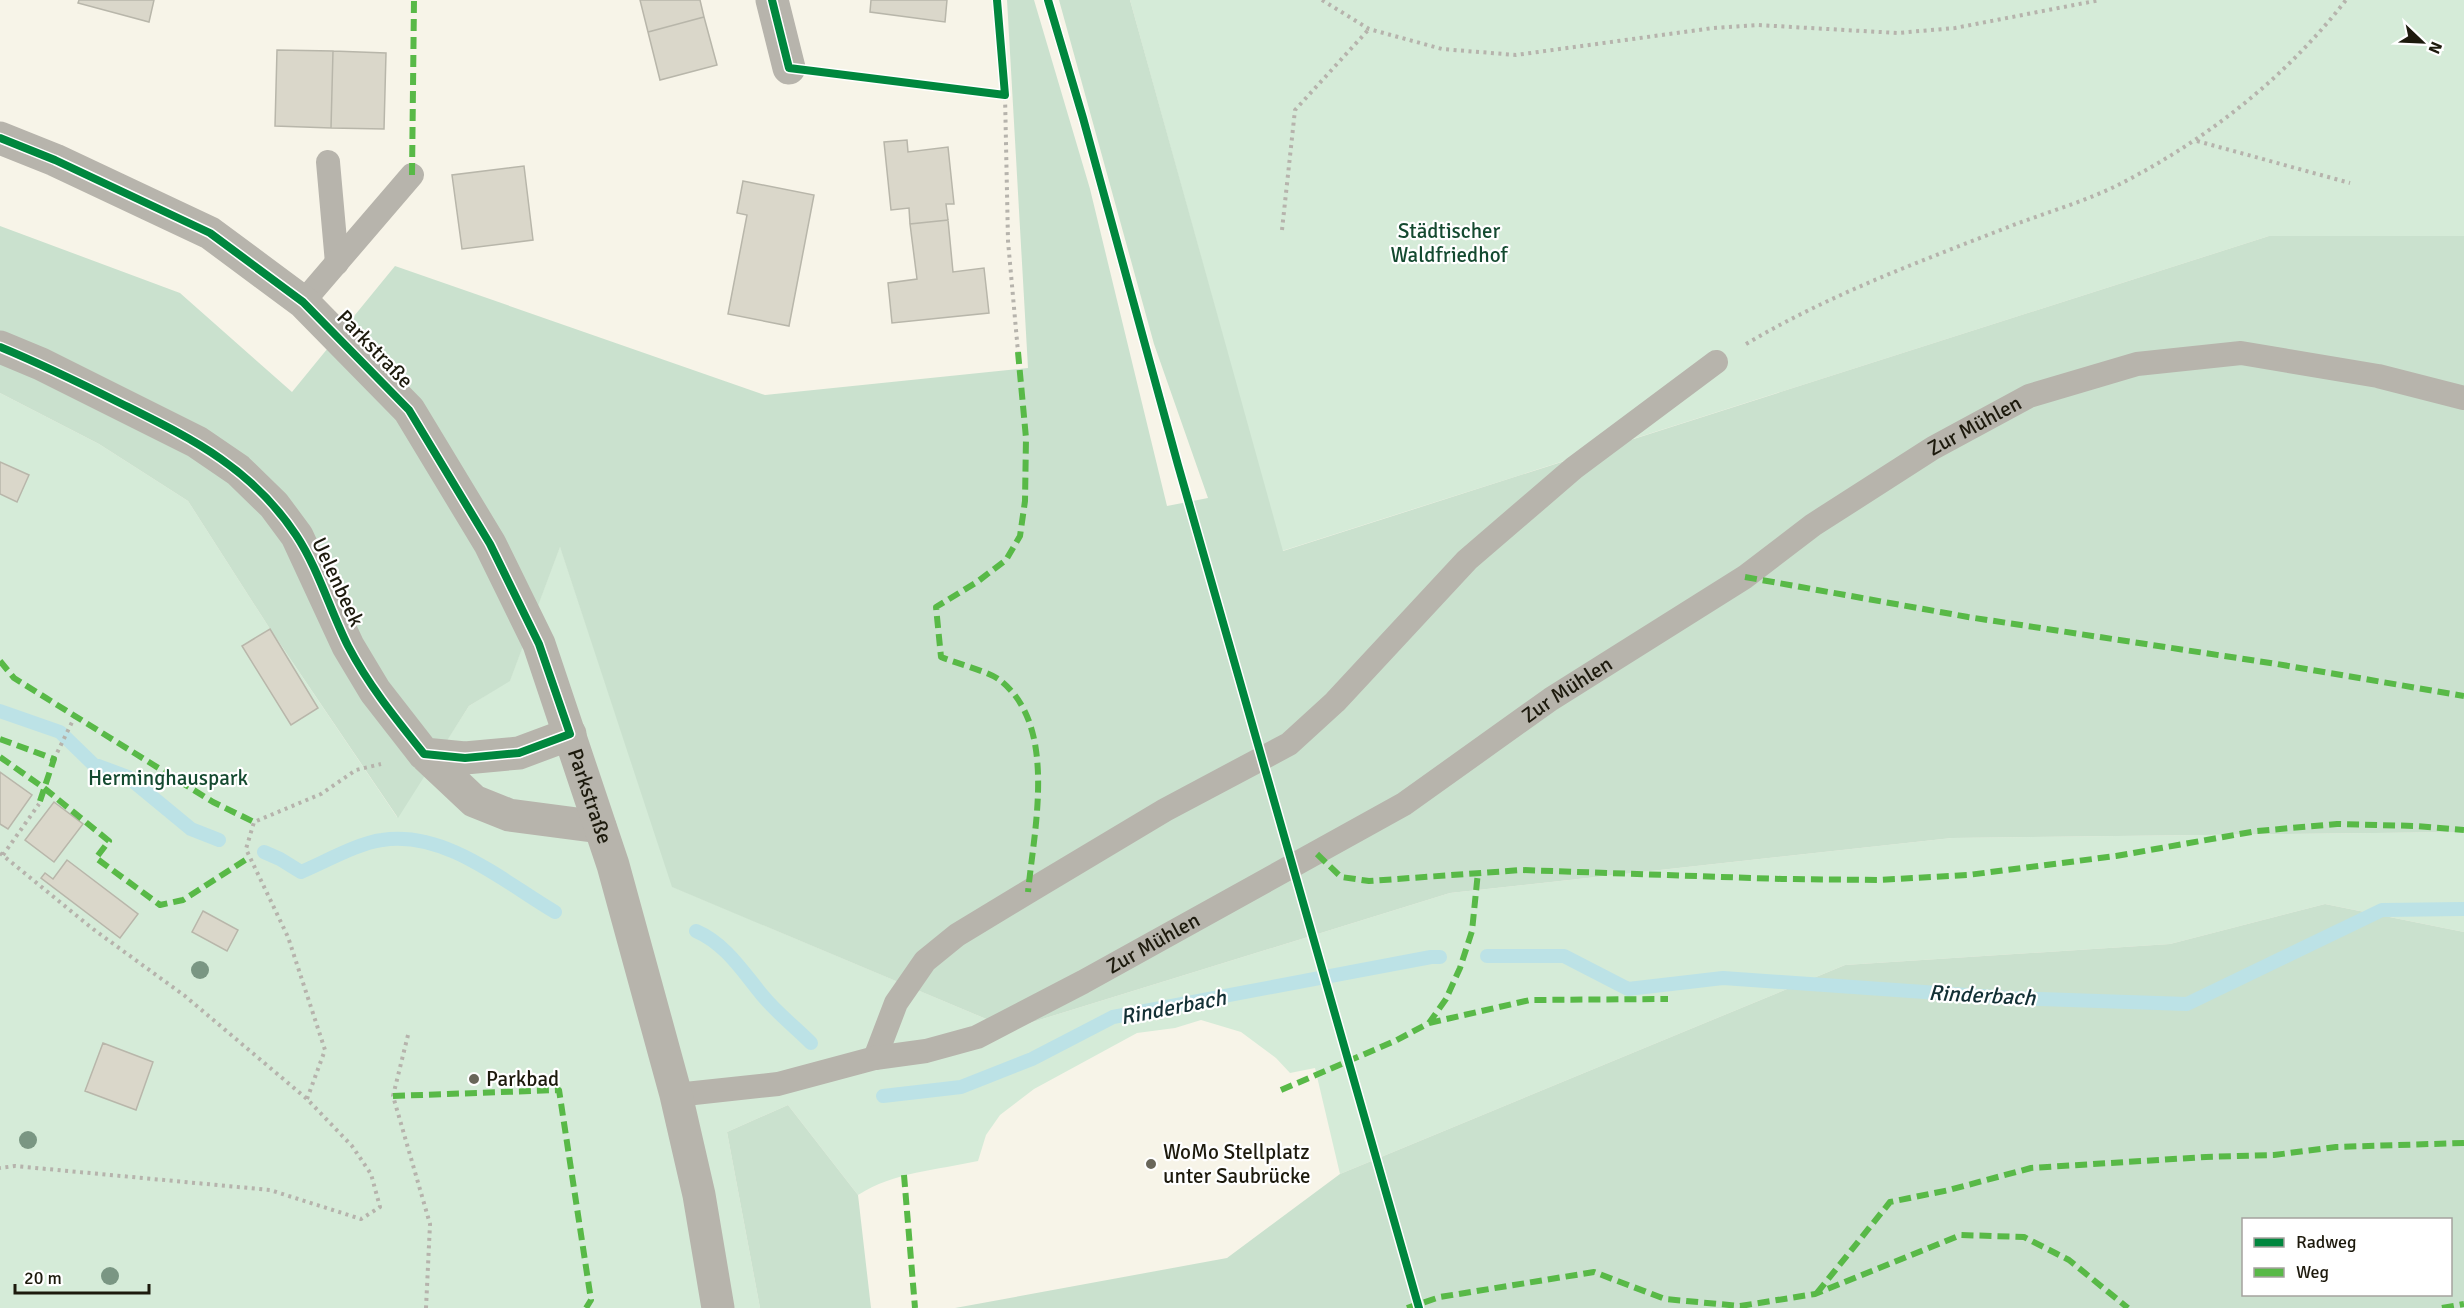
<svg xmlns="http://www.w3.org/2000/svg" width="2464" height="1308" viewBox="0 0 2464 1308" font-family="Signika,sans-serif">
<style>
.green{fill:#d5ebd8}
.forest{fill:#cae1ce;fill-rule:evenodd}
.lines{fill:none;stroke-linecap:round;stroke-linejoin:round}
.stream{stroke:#bce2e6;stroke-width:14}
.building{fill:#dad7ca;stroke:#b8b6aa;stroke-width:1.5}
.path{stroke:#b6b3ac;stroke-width:4;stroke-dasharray:3 4.5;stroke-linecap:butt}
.service{stroke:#b7b4ac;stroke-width:24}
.minor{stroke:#b7b4ac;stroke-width:33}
.tertiary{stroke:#b7b4ac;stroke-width:33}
.quiet{stroke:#58b947;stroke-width:6;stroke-dasharray:12 6;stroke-linecap:butt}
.cycleway-casing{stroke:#fff;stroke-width:11}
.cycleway{stroke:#00873e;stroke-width:8}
.tree{fill:#7a9683}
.poi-dot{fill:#69665a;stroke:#fff;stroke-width:2}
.labels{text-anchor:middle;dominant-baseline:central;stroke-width:4.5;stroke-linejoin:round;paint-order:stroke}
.park-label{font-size:21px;fill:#144a30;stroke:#fff}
.street-label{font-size:21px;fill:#1d1a0d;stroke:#fff}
.poi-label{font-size:21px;fill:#1d1a0d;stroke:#fff;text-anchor:start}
.water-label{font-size:22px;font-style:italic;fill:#133035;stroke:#fff}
</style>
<rect width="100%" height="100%" fill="#f7f4e8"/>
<path class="green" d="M1130,0H2464V236H2269L1282,551Z
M0,393L99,444L188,501L270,629L397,817L469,706L510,680L560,546L673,887L1010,1029L1450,893L1952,838L2464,832V932L2325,904L2170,944L1845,965L1340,1174L1315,1068L1290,1073L1276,1058L1241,1032L1201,1020L1175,1028L1137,1033L1034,1089L1000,1115L986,1135L978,1161C937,1170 894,1172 858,1195L788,1105L727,1132L760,1308H0Z"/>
<path class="forest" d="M1007,0H1034L1090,189L1167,506L1208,498L1154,344L1059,0H1130L1283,551L2269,236H2464V832L1952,838L1450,893L1010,1029L672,887L560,547L510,681L469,706L398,818L270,629L188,501L99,444L0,393V226L180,293L292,392L395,266L765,395L1028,368Z
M2325,904L2464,932V1308H955L1227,1258L1340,1174L1845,965L2170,944ZM2244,1220H2450V1294H2244Z
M788,1105L858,1195L871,1308H760L727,1132Z"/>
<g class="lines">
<path class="stream" d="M0,711L60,732L93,764L128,777L191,829L219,840
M264,852L280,859L301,872C323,863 358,843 382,840C445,830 504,882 555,912
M696,931C726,944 743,972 763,996C777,1013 795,1027 811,1043
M1487,956H1564L1628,989L1723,978L2010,998L2187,1004L2382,910L2464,909
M883,1096L961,1087L1032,1059L1113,1017L1431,957H1440"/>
</g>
<path class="building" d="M79,0H154L149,22L78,3Z
M640,0H700L704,17L648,32Z
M871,0H947L945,22L870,12Z
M704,17L717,65L660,80L648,32Z
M277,50L333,51L331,128L275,126Z
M333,51L386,53L384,129L331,128Z
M907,140L908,152L948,147L954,204H946L948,220L910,224L909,208L891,210L884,142Z
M524,166L533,240L462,249L452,175Z
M743,181L814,195L789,326L728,314L747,215L737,213Z
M948,220L953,272L984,268L989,313L892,323L888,283L917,279L910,224Z
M0,462L29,475L17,502L0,494Z
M270,629L318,708L291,725L242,646Z
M0,772L32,795L8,829L0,824Z
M54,802L83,824L54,862L25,840Z
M67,860L138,914L120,938L41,878L45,873L53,879Z
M203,911L238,930L227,951L192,932Z
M103,1043L153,1062L136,1110L85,1091Z"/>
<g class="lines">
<path class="path" d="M997,0L1005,95L1008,241L1018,352
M1322,0L1369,29L1442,49L1516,55L1713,28L1758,25L1897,33L1955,28L2100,0
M828,73L1005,95
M2197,141L2350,183
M1282,230L1295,110L1369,29
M1746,344C1832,293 1924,260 2016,224C2051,211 2089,200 2122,183C2209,138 2286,77 2346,0
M54,759L75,716
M0,853L93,929L185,996L307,1099L352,1146L371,1174L380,1207L361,1219L270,1190L15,1166L0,1168
M3,855L39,804
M408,1035L393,1096L430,1224L426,1308
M307,1099L325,1050L288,937L246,849L254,822L321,794L356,770L381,764"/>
<g class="service">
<path d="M328,162L337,263"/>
<path d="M303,302L412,175"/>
<path d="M875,1058L896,1003L925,961L957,935L1028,892L1165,810L1289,744L1335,702L1467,560L1574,468L1716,362"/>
<path id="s1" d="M676,1095L778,1084L875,1058L926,1051L977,1037L1083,982L1404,804L1551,699L1745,577L1813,525L1933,448L2029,396L2137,364L2241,353L2378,376L2464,398"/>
</g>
<path class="minor" d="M772,0L789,68
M0,347L41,364L197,442L238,470L274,505L297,536L348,646L375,691L424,754L474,801L509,815L600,827
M424,754L465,758L519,753L570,734"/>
<path class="tertiary" id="s2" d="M0,138L55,160L210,233L303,302L409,410L490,544L539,644L613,865L676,1095L699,1195L718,1308"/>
<path class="quiet" d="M412,175L414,0
M1018,352L1026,438L1025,501L1020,536L1006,560L977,582L936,607L941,657C955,663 991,672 1001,681C1058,727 1034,829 1028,892
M1745,577L1968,617L2277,664L2464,696
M0,661L14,678L213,802L254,822
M0,739L54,759L39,804
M0,757L44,788L109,841L96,858L160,905L183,900L250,857
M1317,854L1341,877L1369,881L1522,870L1782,879L1877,880L1968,875L2116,856L2257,831L2337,824L2416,826L2464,830
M1429,1023L1530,1000L1668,999
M1281,1090L1395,1041L1429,1023L1446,999L1460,968L1472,931L1478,872
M393,1096L559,1090L591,1300L586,1308
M904,1175L915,1308
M1817,1293L1890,1202L1949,1190L2031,1168L2206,1157L2274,1155L2336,1147L2464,1143
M1407,1308L1440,1297L1594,1272L1665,1299L1740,1306L1815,1294L1961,1235L2024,1237L2069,1260L2128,1308
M2442,1308L2464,1304"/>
<g class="cycleway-casing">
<path id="cycleway" d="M772,0L789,68L1005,95L997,0
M1048,0L1083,118L1178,465L1419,1308
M0,138L55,160L210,233L303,302L409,410L490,544L539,644L570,734L519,753L465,758L424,754C396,719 369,686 348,646C330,610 318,568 296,535C250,466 190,438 120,403C80,383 41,364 0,347"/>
</g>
<use href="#cycleway" class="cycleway"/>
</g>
<g class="tree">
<circle cx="200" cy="970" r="9"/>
<circle cx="28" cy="1140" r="9"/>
<circle cx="110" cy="1276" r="9"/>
</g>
<g class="poi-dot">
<circle cx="474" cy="1079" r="6"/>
<circle cx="1151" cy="1164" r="6"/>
</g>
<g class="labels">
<g class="park-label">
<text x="1449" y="231">Städtischer<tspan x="1449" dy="24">Waldfriedhof</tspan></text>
<text x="168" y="778">Herminghauspark</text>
</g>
<g class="street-label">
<text transform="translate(375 349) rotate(46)">Parkstraße</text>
<text stroke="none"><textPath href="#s1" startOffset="1479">Zur Mühlen</textPath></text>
<text transform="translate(338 582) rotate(65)">Uelenbeek</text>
<text stroke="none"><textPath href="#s1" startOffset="993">Zur Mühlen</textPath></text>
<text stroke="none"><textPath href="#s2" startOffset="926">Parkstraße</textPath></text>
<text stroke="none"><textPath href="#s1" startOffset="507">Zur Mühlen</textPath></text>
</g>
<g class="poi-label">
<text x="486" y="1079">Parkbad</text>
<text x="1163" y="1152">WoMo Stellplatz<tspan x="1163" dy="24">unter Saubrücke</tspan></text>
</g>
<g class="water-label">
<text transform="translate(1982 995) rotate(3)">Rinderbach</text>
<text transform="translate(1173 1007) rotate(-11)">Rinderbach</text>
</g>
</g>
<rect x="2242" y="1218" width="210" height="78" fill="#ffffff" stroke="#a5a39e" stroke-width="1.5"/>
<rect x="2254" y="1238" width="30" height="9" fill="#00873e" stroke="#a5a39e" stroke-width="1.5"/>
<text x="2296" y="1248" font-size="18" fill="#1d1a0d">Radweg</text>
<rect x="2254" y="1268" width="30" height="9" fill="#58b947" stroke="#a5a39e" stroke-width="1.5"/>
<text x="2296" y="1278" font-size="18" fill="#1d1a0d">Weg</text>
<g transform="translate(2422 42) rotate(113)" stroke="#ffffff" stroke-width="4.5" paint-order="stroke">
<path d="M0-4.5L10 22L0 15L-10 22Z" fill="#1d1a0d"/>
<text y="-9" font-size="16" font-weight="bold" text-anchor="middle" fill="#1d1a0d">N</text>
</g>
<path d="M15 1284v9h134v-9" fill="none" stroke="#1d1a0d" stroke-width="3"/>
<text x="24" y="1284" font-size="18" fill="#1d1a0d" stroke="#ffffff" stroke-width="4.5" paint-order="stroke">20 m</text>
</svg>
